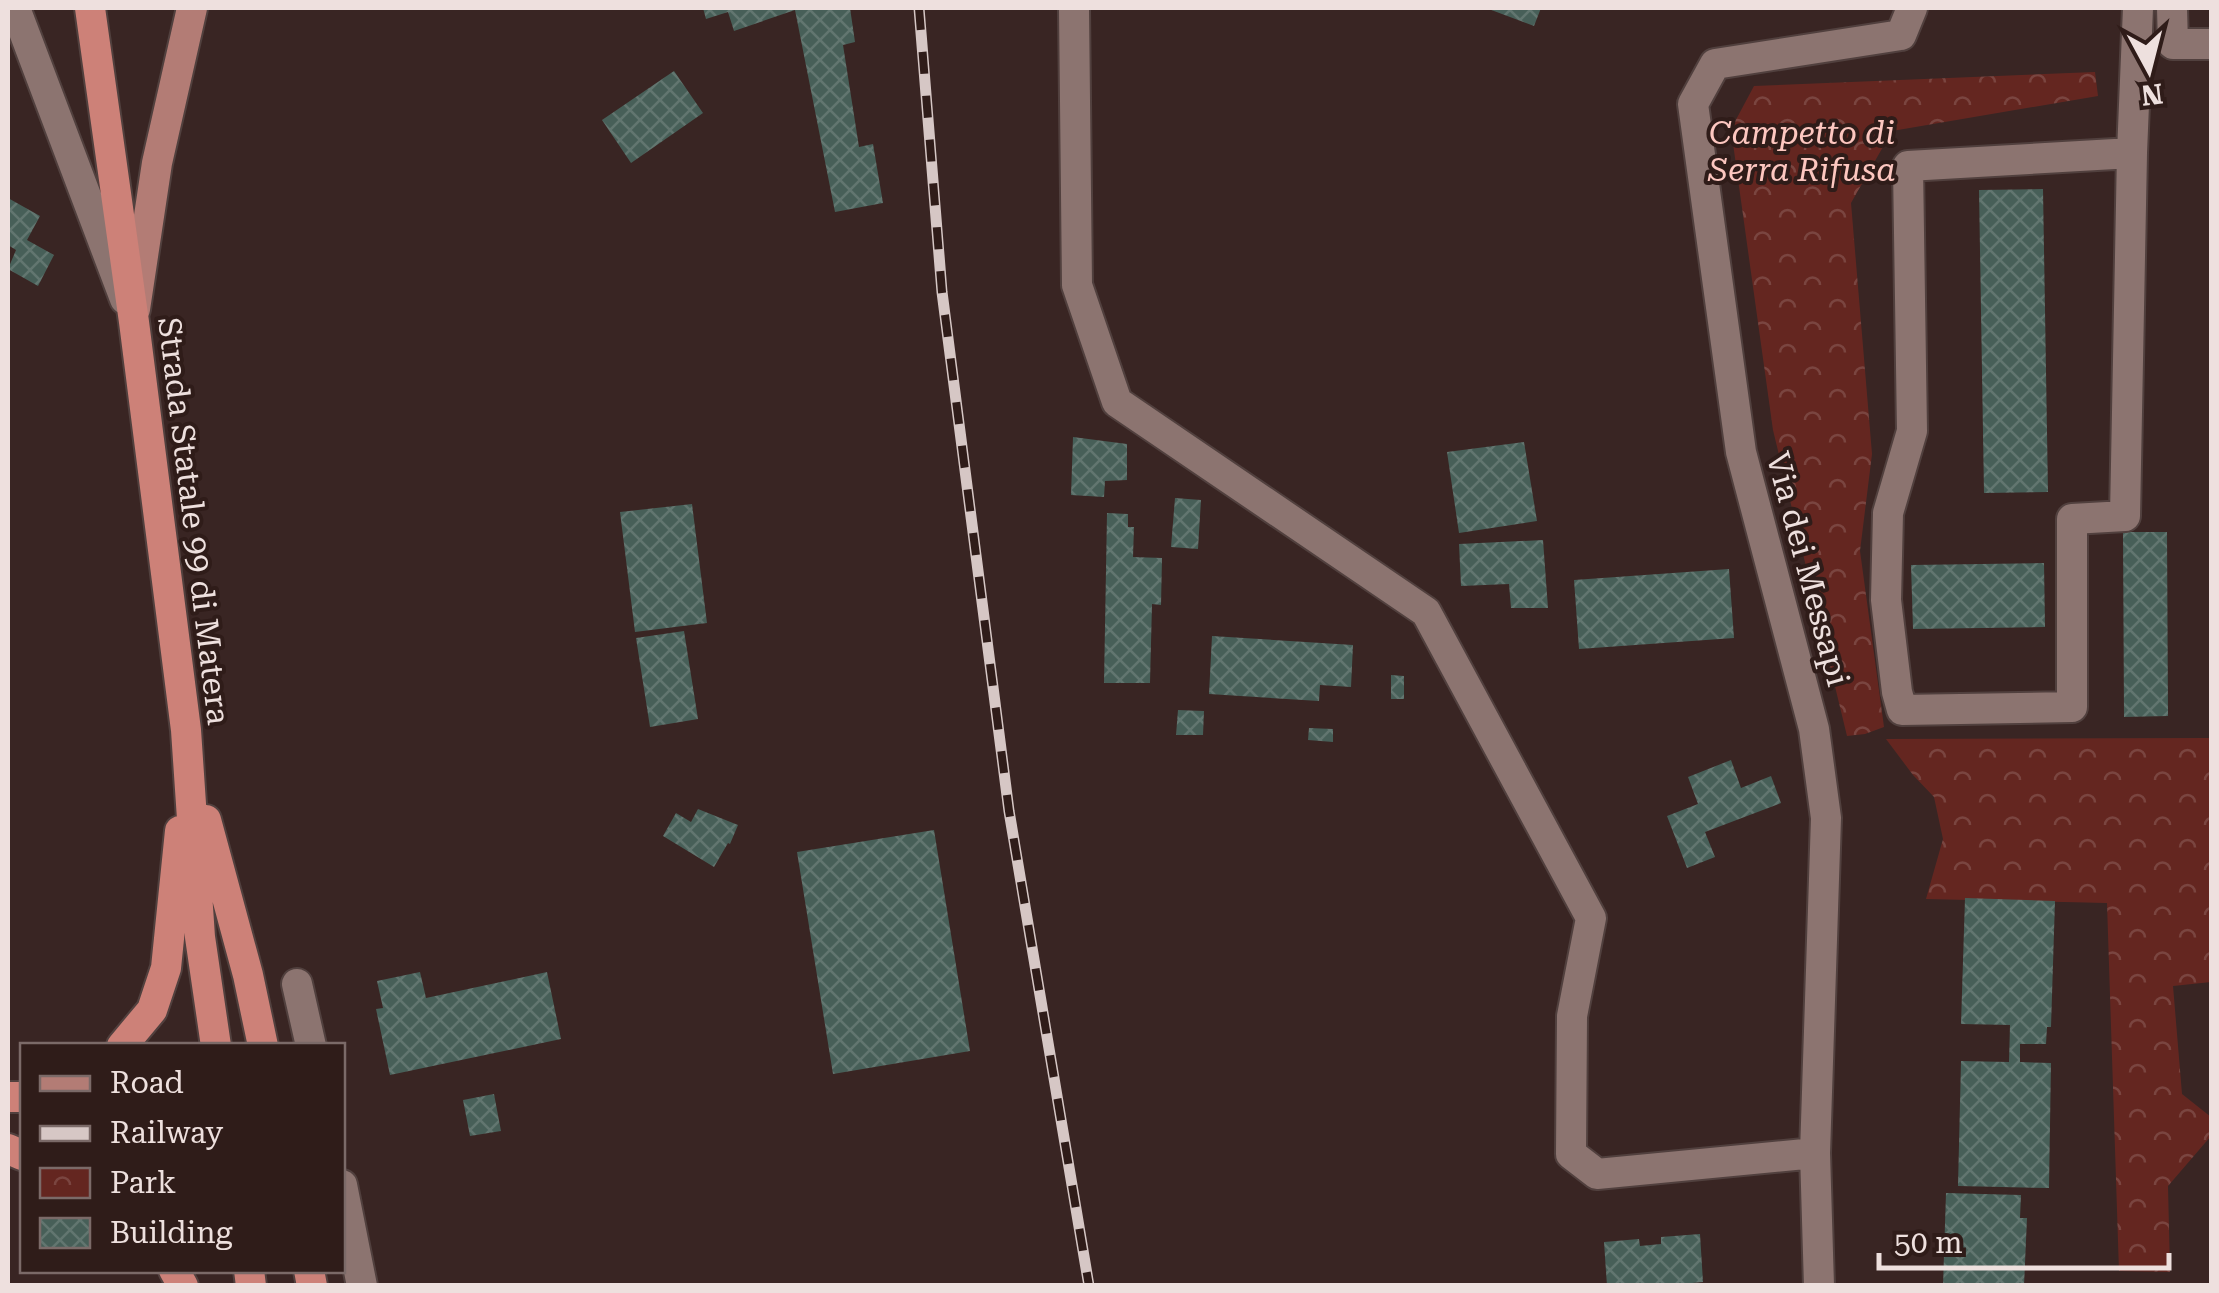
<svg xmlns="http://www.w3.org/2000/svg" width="2219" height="1293" viewBox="0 0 2219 1293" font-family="'Roboto Serif',serif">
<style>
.park{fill:url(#park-crowns)}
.building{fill:url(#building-cross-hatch)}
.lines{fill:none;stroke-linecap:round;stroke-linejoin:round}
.minor-casing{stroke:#51403e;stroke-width:34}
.major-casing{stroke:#51403e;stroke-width:34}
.highway-casing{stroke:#51403e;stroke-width:34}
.minor{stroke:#8c7470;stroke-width:30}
.major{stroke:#b37c75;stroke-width:30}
.highway{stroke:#cd8178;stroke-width:30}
.rail-casing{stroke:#d6c7c5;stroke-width:11}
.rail{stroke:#2f1c19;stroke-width:8;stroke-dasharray:22;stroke-linecap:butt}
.labels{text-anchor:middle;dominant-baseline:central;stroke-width:8;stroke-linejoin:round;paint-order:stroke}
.park-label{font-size:32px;font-style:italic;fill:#fdc7c0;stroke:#2f1c19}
.street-label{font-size:32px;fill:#eee0de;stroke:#2f1c19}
</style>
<defs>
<pattern id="park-crowns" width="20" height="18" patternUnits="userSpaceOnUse" patternTransform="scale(2.5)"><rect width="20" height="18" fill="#642620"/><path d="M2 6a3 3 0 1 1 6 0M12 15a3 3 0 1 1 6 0" fill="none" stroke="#7a4540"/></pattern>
<pattern id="building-cross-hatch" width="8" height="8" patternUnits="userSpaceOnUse" patternTransform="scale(2.5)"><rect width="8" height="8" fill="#475f58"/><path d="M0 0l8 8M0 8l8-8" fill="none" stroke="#627670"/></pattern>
</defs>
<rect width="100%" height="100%" fill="#392523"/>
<path class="park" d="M2095,72L2098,96L1892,131L1851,203L1872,454L1860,551L1884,727L1865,734L1847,736L1773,430L1731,129L1754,86Z
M2211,738V982L2173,986L2182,1094L2211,1117V1136L2168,1186L2170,1272L2119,1271L2107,903L1926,899L1943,839L1934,797L1913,775L1886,739Z"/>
<path class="building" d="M703,8H799L795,10L850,8L855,42L843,45L859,147L873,144L883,203L835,212L795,10L734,31L728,12L706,19Z
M1486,8H1541L1534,26Z
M674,71L703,113L631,163L602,120Z
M2043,189L2048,492L1984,493L1979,190Z
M8,198L40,216L27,240L54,255L38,286L8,269L16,250L8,245Z
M1073,437L1127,444V480L1105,481L1104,497L1071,495Z
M1524,442L1537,521L1459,533L1447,452Z
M1175,498L1201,500L1198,549L1171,547Z
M692,504L707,623L635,632L620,512Z
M1107,513L1128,514V527H1134L1133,557L1162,558L1161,605L1152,604L1150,683H1104Z
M2123,532H2167L2168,716L2124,717Z
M1543,540L1548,608H1511L1509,584L1461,586L1459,544Z
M2044,563L2045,627L1913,629L1911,565Z
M1729,569L1734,638L1579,649L1574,580Z
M684,631L698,719L650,727L636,638Z
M1212,636L1353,645L1351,687L1320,685L1319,701L1209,694Z
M1391,675L1404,676V699H1391Z
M1178,710L1204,711L1203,735H1176Z
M1309,728L1333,729V742L1308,740Z
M1731,760L1741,788L1771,776L1781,803L1705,832L1715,857L1687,868L1667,816L1698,804L1688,777Z
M698,809L738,825L730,844L728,843L714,867L663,836L676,813L691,822Z
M934,830L970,1051L833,1074L797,852Z
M1965,898L2055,901L2051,1027H2047L2046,1044H2020V1062L2051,1063L2049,1188L1958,1186L1961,1061L2009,1062L2010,1025L1961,1024Z
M420,972L426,998L547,972L561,1039L390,1075L376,1009L383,1008L377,981Z
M494,1094L501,1131L470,1136L463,1100Z
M1946,1193L2021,1195L2020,1218H2027L2024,1286H1943Z
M1700,1234L1703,1282L1692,1283L1693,1286H1607L1604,1242L1639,1239L1640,1246L1661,1244V1237Z"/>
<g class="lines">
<g class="minor-casing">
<path id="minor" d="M15,8L125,299
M1074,8L1077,285L1117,402L1426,612L1591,918L1572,1016L1571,1154L1597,1174L1815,1153
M2172,8L2173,44H2212
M1901,35L1912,8
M2132,153L1908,166L1912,431L1888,513L1886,600L1897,692L1902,710L2072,707V519L2125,516L2132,153L2138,8
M297,984L311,1046
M342,1185L362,1286
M1819,1286L1815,1153L1826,818L1814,729L1741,452L1693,104L1715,64L1901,35"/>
</g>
<g class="major-casing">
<path id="major" d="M135,309L157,163L192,8"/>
</g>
<g class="highway-casing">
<path id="highway" d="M90,8L134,322L186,730L200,937L216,1046
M206,820L248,975L263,1046
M122,1046L152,1010L166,968L180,831
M8,1097H22
M8,1149L22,1155
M174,1270L183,1286
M249,1270L251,1286
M309,1270L312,1286"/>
</g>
<use href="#minor" class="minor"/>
<use href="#major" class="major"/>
<use href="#highway" class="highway"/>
<g class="rail-casing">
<path id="rail" d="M919,8L942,292L1009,811L1089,1286"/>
</g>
<use href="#rail" class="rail"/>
</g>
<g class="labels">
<g class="park-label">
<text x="1802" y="133">Campetto di<tspan x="1802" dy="37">Serra Rifusa</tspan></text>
</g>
<g class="street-label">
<text transform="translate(194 521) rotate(83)">Strada Statale 99 di Matera</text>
<text transform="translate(1808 569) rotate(75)">Via dei Messapi</text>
</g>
</g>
<rect width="2219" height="1293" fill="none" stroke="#eee0de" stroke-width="20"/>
<rect x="20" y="1043" width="325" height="230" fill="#2f1c19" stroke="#7b6a68" stroke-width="2.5"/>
<rect x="40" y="1076" width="50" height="15" fill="#b37c75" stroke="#7b6a68" stroke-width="2.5"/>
<text x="110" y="1093" font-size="30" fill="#eee0de">Road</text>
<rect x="40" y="1126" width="50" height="15" fill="#d6c7c5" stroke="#7b6a68" stroke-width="2.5"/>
<text x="110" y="1143" font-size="30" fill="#eee0de">Railway</text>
<rect x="40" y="1168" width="50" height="30" fill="url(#park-crowns)" stroke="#7b6a68" stroke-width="2.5"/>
<text x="110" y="1193" font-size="30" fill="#eee0de">Park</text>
<rect x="40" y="1218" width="50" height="30" fill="url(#building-cross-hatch)" stroke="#7b6a68" stroke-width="2.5"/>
<text x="110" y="1243" font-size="30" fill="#eee0de">Building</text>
<g transform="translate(2149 70) rotate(173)" stroke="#2f1c19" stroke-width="8" paint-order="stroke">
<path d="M0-8L18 38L0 25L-18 38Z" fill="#eee0de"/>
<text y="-15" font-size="28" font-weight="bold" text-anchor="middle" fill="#eee0de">N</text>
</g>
<path d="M1879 1253v15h290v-15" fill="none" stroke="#eee0de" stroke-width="5"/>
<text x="1894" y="1253" font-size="30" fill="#eee0de" stroke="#2f1c19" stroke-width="8" paint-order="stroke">50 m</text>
</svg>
